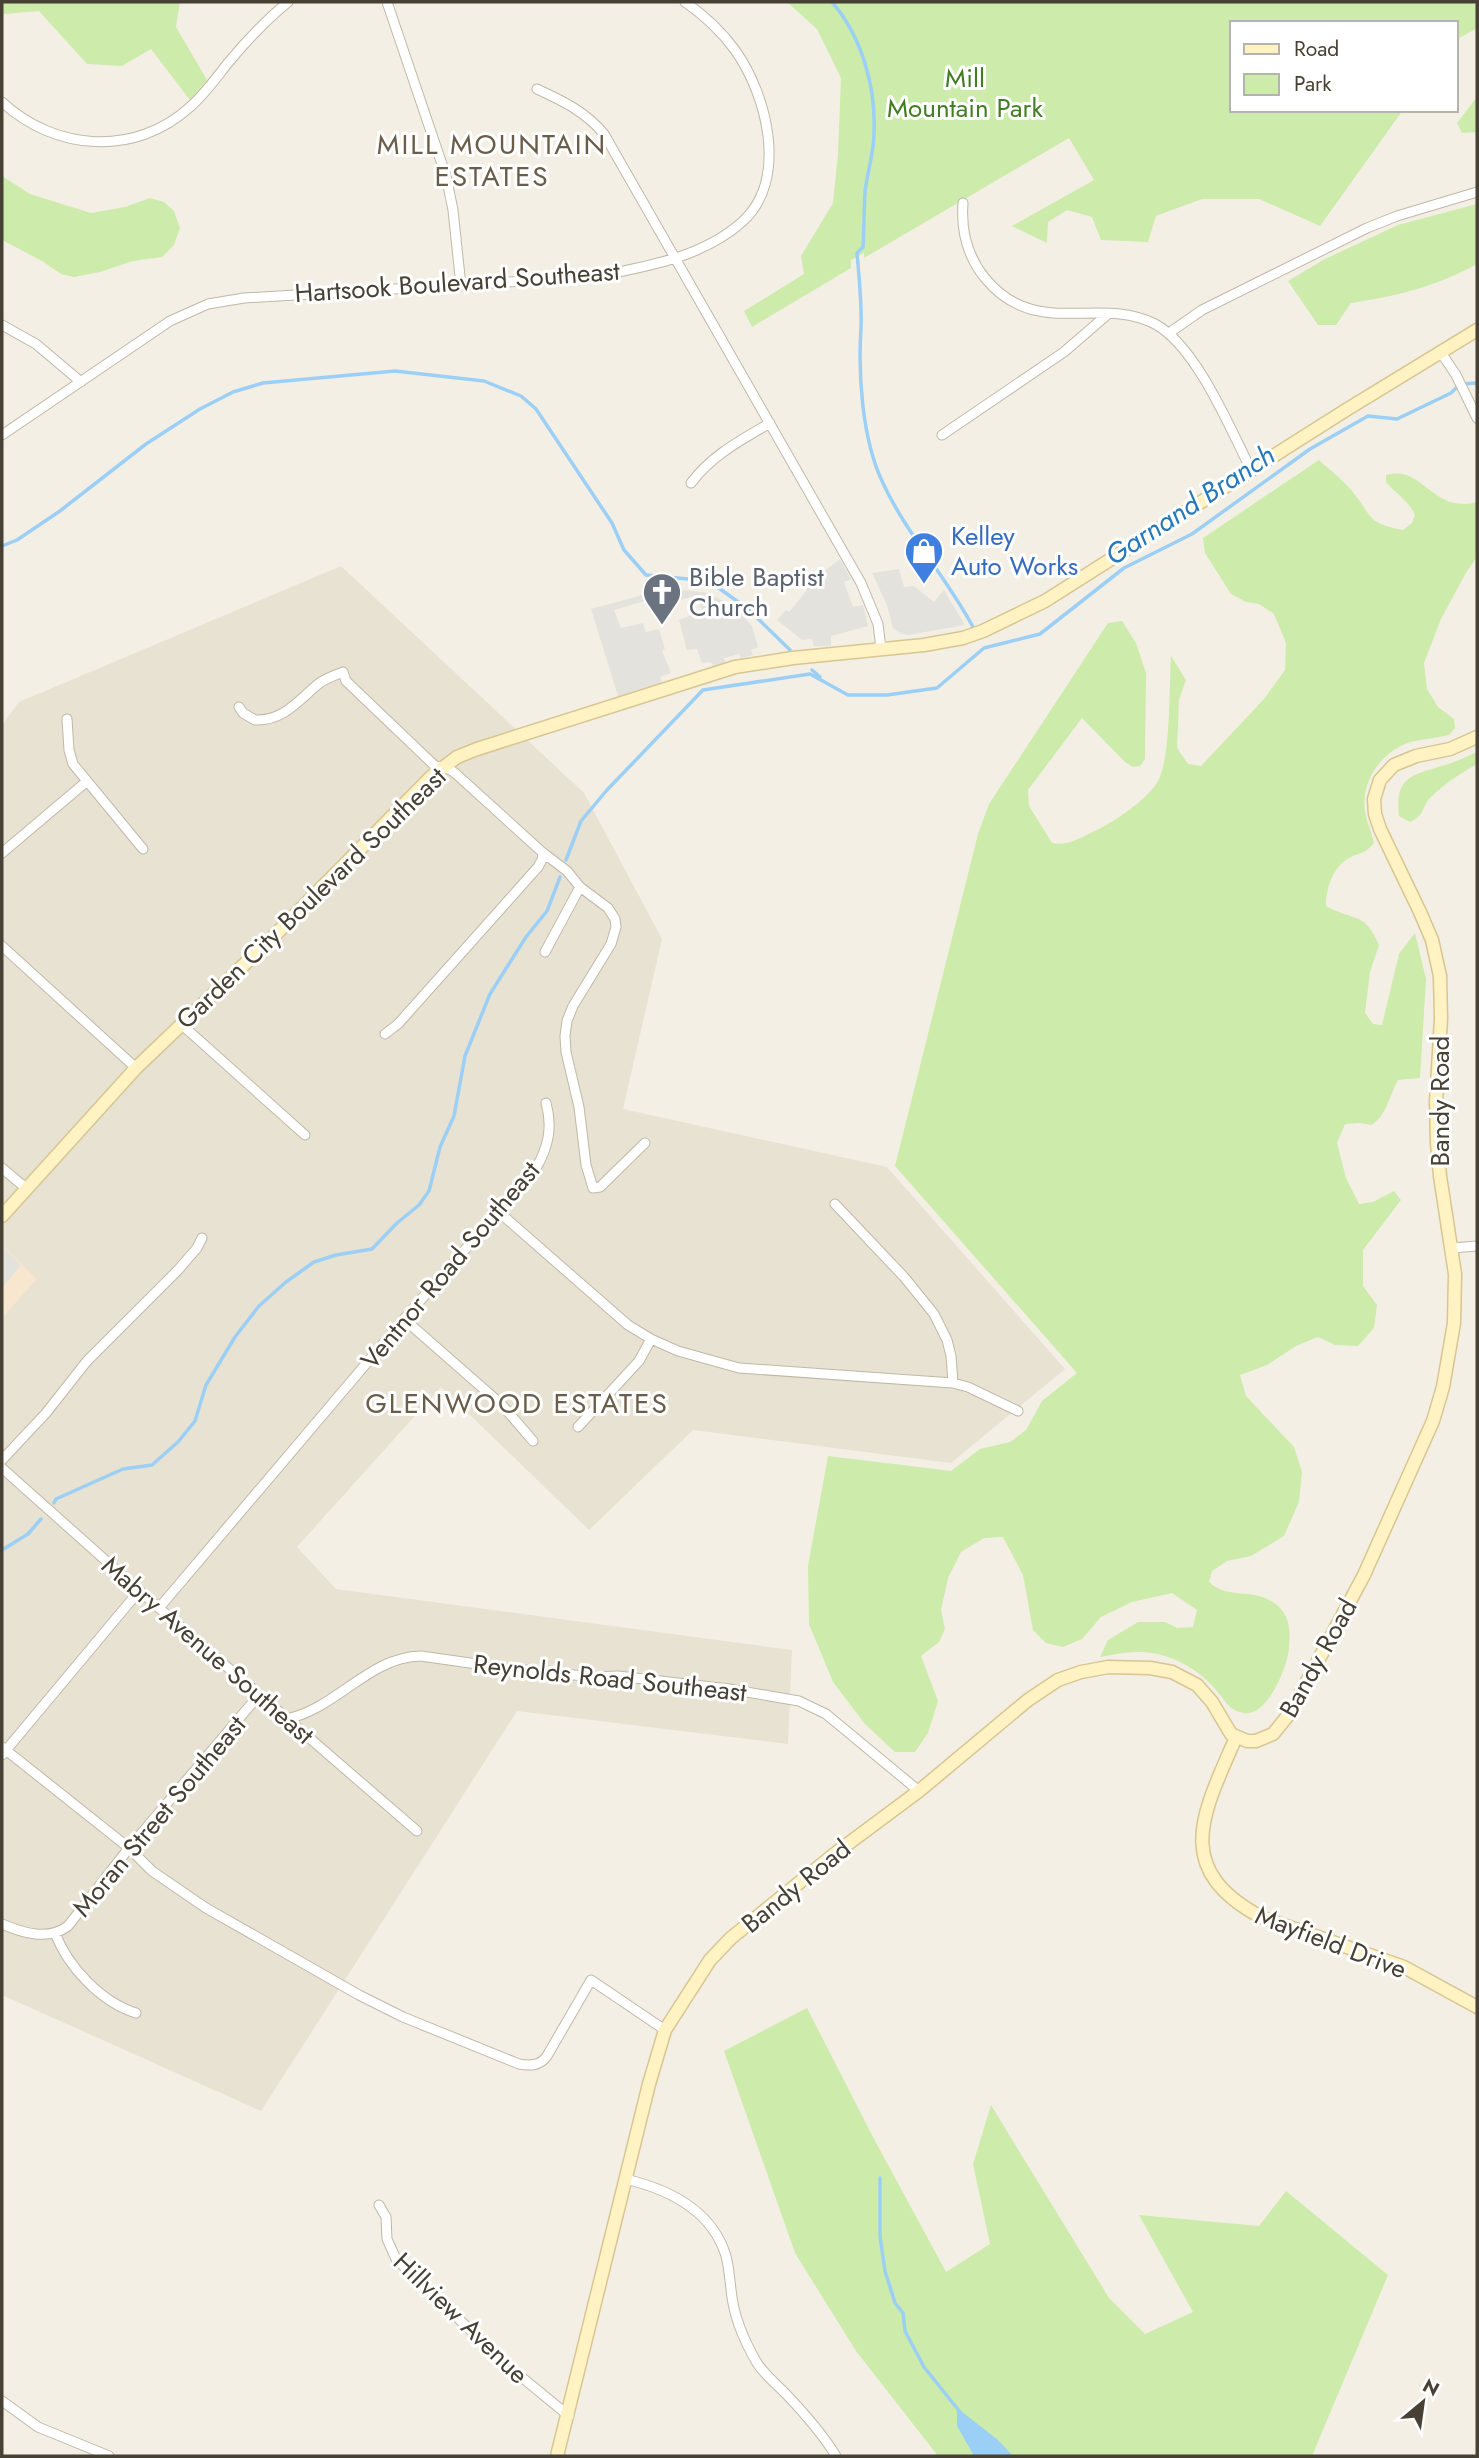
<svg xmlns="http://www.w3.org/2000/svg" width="1479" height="2458" viewBox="0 0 1479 2458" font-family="Jost,sans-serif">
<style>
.residential{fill:#e8e2d2}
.commercial{fill:#f8e7ce}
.green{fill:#cdebaa}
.parking{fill:#e4e2dd}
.water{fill:#9ccff5}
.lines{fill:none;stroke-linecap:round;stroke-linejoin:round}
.stream{stroke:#9ccff5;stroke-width:3.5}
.street-casing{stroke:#c0b8a7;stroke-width:11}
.secondary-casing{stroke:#d7c691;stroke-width:15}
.street{stroke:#fff;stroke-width:9}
.secondary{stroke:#fff2c3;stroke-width:12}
.labels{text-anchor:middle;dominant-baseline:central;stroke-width:6;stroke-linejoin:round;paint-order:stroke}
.park-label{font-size:26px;fill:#437d23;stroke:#fff}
.street-label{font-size:26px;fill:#474034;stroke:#fff}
.shop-label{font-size:26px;fill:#366cbe;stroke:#fff;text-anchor:start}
.worship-label{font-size:26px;fill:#5b616d;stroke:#fff;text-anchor:start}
.neighbourhood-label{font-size:28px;letter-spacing:2px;fill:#6a5e4a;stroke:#fff}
.water-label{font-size:28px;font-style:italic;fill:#2578ba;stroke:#fff}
</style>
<rect width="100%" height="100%" fill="#f4efe5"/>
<path class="residential" d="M341,566L584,793L662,939L623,1109L887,1167L1065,1369L951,1463L693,1430L589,1530L441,1387L297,1547L336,1589L792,1650L788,1744L517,1711L261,2111L2,1995V725L19,702Z"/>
<path class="commercial" d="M2,1245L37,1279L2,1318Z"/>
<path class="green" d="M2,2H180L176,27L207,80L190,100L151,49L122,66L87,64L39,11L4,14L2,11Z
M787,2H1477V28L1456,40V23H1232V110H1403L1320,226L1259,199H1202L1156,216L1148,242L1101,240L1092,217L1067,210L1048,222L1047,243L1012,226L1094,180L1069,138L864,258V253L851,260V268L752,327L744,311L804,274L801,256L833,203L838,154L841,78L817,29Z
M1477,97V132L1462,133L1457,123Z
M2,176L30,194L91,213L125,207L150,198L164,202L174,211L180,228L174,245L162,257L133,261L100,272L74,277L61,274L42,261L2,240Z
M1477,204V264C1435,287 1397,296 1351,303L1336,325H1318L1288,281L1325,259L1398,225Z
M1319,460C1330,470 1342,479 1352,491C1373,516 1365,523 1403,530L1412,523L1415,515C1409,501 1396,494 1386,482V475C1423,464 1432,514 1477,502V557L1467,571L1441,619L1424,663L1427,689L1438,707L1454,719L1455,728L1449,735C1437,738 1423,739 1411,742C1380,751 1358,785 1366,816C1368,826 1372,833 1374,843C1367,851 1365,852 1355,855C1334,863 1326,886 1326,906C1354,922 1364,910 1379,945L1370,972L1365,1013L1373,1024L1382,1025L1399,954L1415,933L1426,979L1420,1078L1398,1080C1389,1097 1387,1114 1372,1125L1360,1123L1345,1124L1337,1143L1346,1178L1359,1204L1373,1202L1394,1191L1401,1200L1363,1250V1286L1377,1305L1374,1328L1358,1346L1335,1345L1318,1337L1296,1346L1267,1365L1240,1375L1246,1396L1294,1447L1302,1472L1299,1502L1284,1536L1251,1556L1227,1561L1212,1571L1209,1582C1229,1601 1254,1586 1277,1605C1291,1617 1290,1632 1289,1649C1287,1668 1267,1717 1244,1713C1229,1711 1225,1700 1216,1690C1198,1668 1167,1651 1137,1652C1125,1652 1112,1655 1100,1657L1108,1640L1138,1622H1165L1177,1628L1193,1627L1197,1610L1172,1593L1132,1602L1101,1617L1082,1639L1063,1647L1046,1643L1033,1630L1023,1575L1003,1537L984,1538L961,1552L948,1578L941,1610L945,1629L939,1642L921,1656L938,1701L928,1733L915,1752H895L865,1724L833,1682L809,1624L808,1566L828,1456L951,1471L980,1449L1010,1442L1026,1430L1042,1401L1077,1373L895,1166L978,834L989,804L1108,623L1122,621L1136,643L1146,673L1145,759L1140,766L1133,767L1125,762L1082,718L1028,790L1029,806L1052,843C1068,847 1083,836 1097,830C1114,822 1151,797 1159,779C1171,753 1169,687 1171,656L1186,680L1179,700L1177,748L1188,764L1201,766L1264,699L1285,670L1286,643L1274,614L1259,604L1246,602L1231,594L1205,553L1203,538Z
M1477,752V764C1461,773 1444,784 1431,797C1420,808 1427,814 1410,822L1399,816C1394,775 1414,775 1445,765C1456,762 1467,756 1477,752Z
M807,2008L873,2137L946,2272L990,2244L973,2164L991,2105L1109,2298L1145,2334L1193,2312L1139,2215L1259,2226L1286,2191L1388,2275L1312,2456H938L856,2351L795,2253L724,2051Z"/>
<path class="parking" d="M840,559L851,579L844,582L853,607L863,605L868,626L831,636V646H814L812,639L802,640L777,620L786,610L789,612L807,590L804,587Z
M899,569L904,587L914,586L934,602L944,590L965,625L908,635L900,633L893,628L887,605L872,573Z
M683,590L707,593L733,606L752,626L758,647L751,650L753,655L741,658L739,654L724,658L725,663L713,666L711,662L702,663L697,649L687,650L679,620L702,611L699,601L693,603L691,597L654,608L651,599L614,610L621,628L643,623L646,632L659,629L665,649L662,651L671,673L660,677L663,684L619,699L591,609L650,593Z
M2,1246L21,1265L2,1288Z"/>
<path class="water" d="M957,2408L998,2440L1013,2456H974L957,2426Z"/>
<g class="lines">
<path class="stream" d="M832,2C862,37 876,87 874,133C874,153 867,173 865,192C864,210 864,229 863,247L857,253C859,277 862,303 861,328C858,374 862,438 882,481C906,534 946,576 973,627
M2,546L17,540L60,511L146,444L200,409L233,392L263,383L395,371L484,381L521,396L536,409L612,523L624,550L646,575L709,581L748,609L790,650
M812,670L820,677
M566,860L581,821L607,790L703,690L810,674L848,695H887L937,688L984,648L1040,634L1124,568L1192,534L1310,449L1368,416L1397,419L1451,393L1460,384L1477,383
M54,1503L56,1499L123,1469L152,1465L178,1442L195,1421L206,1385L235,1337L259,1306L286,1282L314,1262L336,1255L372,1249L397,1223L419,1205L429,1191L440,1147L454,1116L465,1056L490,994L526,937L547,911L560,877
M2,1550L28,1534L41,1519
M880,2178V2236L885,2271L895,2303L903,2313L905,2331L924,2367L960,2412"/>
<g class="street-casing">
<path id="street" d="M387,2L446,176L453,210L461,286
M537,89C563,101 586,112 604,134L861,583L878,624L881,649
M2,102C55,151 135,157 190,107C205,94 216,78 228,63C247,40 266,20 288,2
M963,203C961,230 967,256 985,278C1035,340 1099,295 1155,324C1196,346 1230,428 1251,470
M2,325L36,344L81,382
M1169,333L1202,310L1367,228L1397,216L1477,192
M1440,351L1456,375L1477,418
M2,435L170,321L208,304L244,298L593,277C644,267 702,258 742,222C789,180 767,95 735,50C721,31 704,15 685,2
M942,435L1064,352L1108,314
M691,483C712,455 741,440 770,423
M239,707L243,713L255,720C283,721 298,701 317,685C325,678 334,676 343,672L346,681L435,766L449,769L455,773L542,852L567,871L580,887L608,908L615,919L616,927L611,944L573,1006L567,1021L565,1036L566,1052L579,1107L586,1165L593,1188L600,1187L645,1143
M67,719L69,750L73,764L143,849
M2,853L86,782
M2,946L136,1068
M545,952L580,887
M181,1024L305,1135
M385,1034L398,1024L538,867L543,858L542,852
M2,1168L27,1189
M835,1204L905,1278L934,1314L947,1340L951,1356L953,1383
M500,1213L628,1325L651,1339L678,1351L739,1368L953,1383L968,1387L1018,1411
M1452,1248L1477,1246
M404,1319L502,1405L533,1441
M578,1427L639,1361L651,1339
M2,1460L46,1413L87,1361L178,1270L197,1248L202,1238
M2,1468L159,1608L417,1831
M159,1608L404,1319L535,1170C548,1148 553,1128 546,1103
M286,1719C337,1709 368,1657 421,1656L505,1668L594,1677L618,1676L729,1689L799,1701L826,1714L919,1791
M2,1747L129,1848L152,1871L206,1908L359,1995L403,2017L519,2064C530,2066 540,2066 547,2056L591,1980L665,2030
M2,1755L139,1591
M2,1924C23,1933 48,1941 68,1926L129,1848L259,1695
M55,1933C68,1967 101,2002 136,2013
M625,2179C668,2189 712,2210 726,2256C730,2271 730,2288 733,2303C737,2325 746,2344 757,2363C764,2374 776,2384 786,2394C805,2414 822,2433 836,2456
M379,2205L386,2217L387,2239L396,2259L508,2366L569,2416
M2,2401L38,2427L109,2456"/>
</g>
<g class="secondary-casing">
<path id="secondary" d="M2,1216L136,1068L274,936L431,777L457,757L477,749L735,667L793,658L924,645L963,638L983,631L1045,601L1346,410L1477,330
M1236,1737C1204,1812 1170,1868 1261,1917L1404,1967L1477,2007
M557,2456L649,2084L665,2030L710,1960L731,1938L837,1852L919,1791L1028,1700L1058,1680L1081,1672L1108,1667L1150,1668L1172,1672L1197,1685L1212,1702L1231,1734L1247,1741H1256L1273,1734L1290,1713L1364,1575L1433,1421L1443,1387L1454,1323L1455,1274L1440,1176L1437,1143L1436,1101L1441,1019L1440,976L1432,940L1420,912L1380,829L1375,814L1374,799L1380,780L1394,765L1416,756L1450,749L1477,737"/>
</g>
<use href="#street" class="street"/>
<use href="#secondary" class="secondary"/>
</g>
<defs>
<g id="shop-pin" transform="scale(2.0125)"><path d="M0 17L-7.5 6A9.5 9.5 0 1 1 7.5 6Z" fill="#3f7fe0" stroke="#fff"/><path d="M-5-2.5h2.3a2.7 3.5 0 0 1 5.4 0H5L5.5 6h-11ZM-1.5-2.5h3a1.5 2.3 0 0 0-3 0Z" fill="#fff"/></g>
<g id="church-pin" transform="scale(2.0125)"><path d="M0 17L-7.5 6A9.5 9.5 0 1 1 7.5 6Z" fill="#6b7280" stroke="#fff"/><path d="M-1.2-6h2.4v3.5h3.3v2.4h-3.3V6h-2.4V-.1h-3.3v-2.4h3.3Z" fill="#fff"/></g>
</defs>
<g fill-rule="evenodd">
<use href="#shop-pin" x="924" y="551"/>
<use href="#church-pin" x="662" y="592"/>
</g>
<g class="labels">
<g class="park-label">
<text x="965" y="78">Mill<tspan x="965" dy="30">Mountain Park</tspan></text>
</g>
<g class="street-label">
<text transform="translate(457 282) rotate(-4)">Hartsook Boulevard Southeast</text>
<text transform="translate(311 898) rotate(-44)">Garden City Boulevard Southeast</text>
<text transform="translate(1440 1101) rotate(-90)">Bandy Road</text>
<text transform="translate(450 1265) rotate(-50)">Ventnor Road Southeast</text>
<text transform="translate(208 1650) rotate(41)">Mabry Avenue Southeast</text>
<text transform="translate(1318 1658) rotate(-61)">Bandy Road</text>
<text transform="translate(610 1678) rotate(6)">Reynolds Road Southeast</text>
<text transform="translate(159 1816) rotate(-50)">Moran Street Southeast</text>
<text transform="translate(796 1886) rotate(-39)">Bandy Road</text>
<text transform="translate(1331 1942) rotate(21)">Mayfield Drive</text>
<text transform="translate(461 2318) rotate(44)">Hillview Avenue</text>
</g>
<g class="shop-label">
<text x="951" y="536">Kelley<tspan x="951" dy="30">Auto Works</tspan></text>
</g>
<g class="worship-label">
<text x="689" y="577">Bible Baptist<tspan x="689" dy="30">Church</tspan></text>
</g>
<g class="neighbourhood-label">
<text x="492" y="144">MILL MOUNTAIN<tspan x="492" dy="32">ESTATES</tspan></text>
<text x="517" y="1403">GLENWOOD ESTATES</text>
</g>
<g class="water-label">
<text transform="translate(1190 505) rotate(-33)">Garnand Branch</text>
</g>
</g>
<rect width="1479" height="2458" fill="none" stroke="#474034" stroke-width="7"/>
<rect x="1230" y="21" width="228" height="91" fill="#ffffff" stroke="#b5b3ae" stroke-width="2"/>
<rect x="1244" y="44" width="35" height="10" fill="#fff2c3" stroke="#b5b3ae" stroke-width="2"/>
<text x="1294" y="56" font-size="21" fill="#474034">Road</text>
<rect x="1244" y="74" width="35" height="21" fill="#cdebaa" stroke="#b5b3ae" stroke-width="2"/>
<text x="1294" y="91" font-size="21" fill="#474034">Park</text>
<g transform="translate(1423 2402) rotate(29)" stroke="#ffffff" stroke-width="5" paint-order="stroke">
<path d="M0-5L12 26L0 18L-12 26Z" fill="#474034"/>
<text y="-10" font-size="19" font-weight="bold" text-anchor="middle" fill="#474034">N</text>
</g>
</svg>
